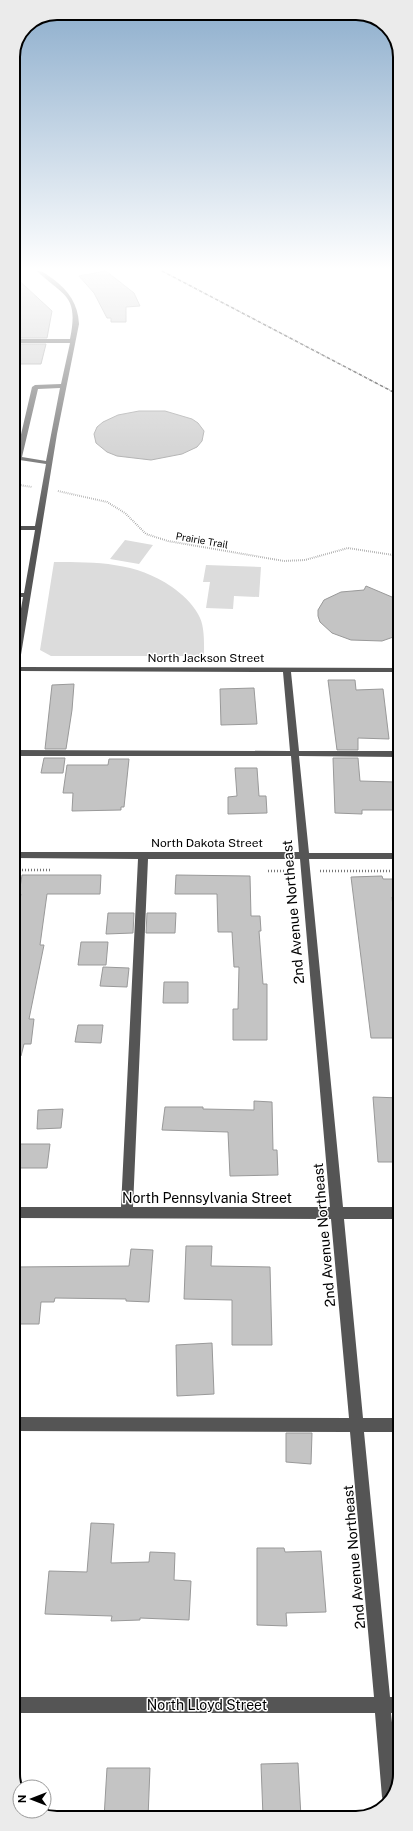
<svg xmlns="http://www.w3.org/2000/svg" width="413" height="1831" viewBox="0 0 413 1831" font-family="'Public Sans',sans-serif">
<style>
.green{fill:#dcdcdc}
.building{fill:#c4c4c4;stroke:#999}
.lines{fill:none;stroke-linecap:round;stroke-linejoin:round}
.path-far1{stroke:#777;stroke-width:2;stroke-dasharray:0.5 1.5;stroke-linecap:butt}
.path{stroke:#777;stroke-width:2.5;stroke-dasharray:1 2;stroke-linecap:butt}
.minor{fill:#555;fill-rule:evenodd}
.rail{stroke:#000;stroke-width:1.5;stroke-dasharray:3.5 1 0.5 1;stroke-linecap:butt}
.labels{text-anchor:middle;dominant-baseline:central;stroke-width:3;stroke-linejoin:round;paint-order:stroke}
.far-street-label{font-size:10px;fill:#000;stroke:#fff}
.street-label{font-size:12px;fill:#000;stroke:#fff}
.near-street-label{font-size:14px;fill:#000;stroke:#fff}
.rim{fill:none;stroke:#000;stroke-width:2}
</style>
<rect width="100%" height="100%" fill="#fff"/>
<path class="green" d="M125,540L153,545L139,564L110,559Z
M54,562C97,562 136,562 172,587C182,594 192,603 198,614C205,625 204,643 204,656H51L40,650Z
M206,565L261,567L259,597L234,596L233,609L206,608L210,582H203Z"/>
<path class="building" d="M106,271L134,293L140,306L126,307V322H111V318H107L94,293L79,276Z
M13,275L52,311L47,338H13Z
M13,344H46L41,364H13Z
M139,411H165L192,419L198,423L204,431L202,441L197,447L182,454L151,460L117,456L107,452L96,443L94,434L97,427L103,422L118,415Z
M366,586L399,600V635L382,641L351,640L332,633L320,622L318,616V610L324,600L341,592L364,590Z
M328,680H355L356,690L383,689L389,739L358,738V750H337Z
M74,684L72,710L66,749H45L52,685Z
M254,688L257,724L221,725L220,689Z
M44,758H65L63,773H41Z
M333,758H358L360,781L395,782L399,810H362V814L335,813Z
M109,759H129L124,807H121V810L72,811L73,793H63L67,765H108Z
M235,768H257L259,796H266L267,813L228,814V797L237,796Z
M22,875H101L100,894H47L40,945H44L29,1019H34L31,1044H24L21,1056L13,1055V935L21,894H19Z
M176,875L250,876L251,916H260L261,931H259L263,984H267V1040H233V1009H238L239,967H234L232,932H218L217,894H175Z
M382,876L383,879H400V897H392L400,975V1038H371L351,877Z
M108,913H134L133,933L106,934Z
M147,913H176L175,933H146Z
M81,942H108L106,965H78Z
M103,967L129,968L127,987L100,986Z
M164,982H188V1003H163Z
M78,1025H103L101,1043L75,1042Z
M373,1097L400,1098V1162H378Z
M254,1101L272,1102L273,1150H277L278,1175L230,1176L228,1132L162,1130L165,1107H203V1109L254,1110Z
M63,1109L61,1128L37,1129L38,1110Z
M14,1144H50L47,1168H14Z
M186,1246H212L211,1266L270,1267L272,1345H232V1300L184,1299Z
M131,1249L153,1250L149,1302L126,1301V1299L55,1298L54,1302H41L39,1324H14V1267L129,1266Z
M212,1343L214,1394L177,1396L176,1345Z
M286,1433H312L311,1464L286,1462Z
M91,1523L114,1524L111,1563L149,1562L150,1552L175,1553L174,1580L191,1581L189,1620L140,1618V1620L111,1621L112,1616L45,1614L49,1571L87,1572Z
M257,1548H284L285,1552L321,1551L326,1612L286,1613L287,1626L257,1625Z
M298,1763L301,1817H263L261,1764Z
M107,1768H150L148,1818H104Z"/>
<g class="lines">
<path class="path-far1" d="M13,484L32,487
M58,491L107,502L125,513L146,534L168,541L284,561L305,560L348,548L399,556"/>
<path class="path" d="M13,870H51
M268,871H291
M320,871H399"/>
<path class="minor" d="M37,271C44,271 47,275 53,279C69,291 78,304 79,324L57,434L19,667L399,668V672H291L299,751H400V757L299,756L309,853H400V859H309L343,1207H400V1219H344L363,1418H400V1432H364L390,1697H400V1713H391L398,1780L389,1803L387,1804L385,1803L382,1797L375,1713H14V1697H374L350,1432L14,1431V1417L349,1418L331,1219L14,1218V1207H121L138,859L13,858V852H299L291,756H13V750L290,751L283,672L18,671L17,680L13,682V655L23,597H13V593H24L35,530H13V526H35L46,464L13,459V455L16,456L32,387L35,385L61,384L70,343H13V339H70C79,294 64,297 37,271ZM60,388L46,461L22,457L38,389ZM148,859H300L330,1207H133Z"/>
<path class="rail" d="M162,271L399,395"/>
</g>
<linearGradient id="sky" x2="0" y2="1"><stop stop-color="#8cadcc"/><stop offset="0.51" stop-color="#fff"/><stop offset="1" stop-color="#fff" stop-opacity="0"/></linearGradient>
<rect width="413" height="527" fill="url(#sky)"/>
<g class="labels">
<g class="far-street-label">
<text transform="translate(202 540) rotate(10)">Prairie Trail</text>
</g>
<g class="street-label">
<text x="206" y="658">North Jackson Street</text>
<text x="207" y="843">North Dakota Street</text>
</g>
<g class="near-street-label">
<text transform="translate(293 912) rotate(-95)">2nd Avenue Northeast</text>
<text x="207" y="1198">North Pennsylvania Street</text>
<text transform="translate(324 1235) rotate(-95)">2nd Avenue Northeast</text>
<text transform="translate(354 1557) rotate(-95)">2nd Avenue Northeast</text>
<text x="207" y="1705">North Lloyd Street</text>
</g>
</g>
<path d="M0 0H413V1831H0ZM57 20H356A37 37 0 0 1 393 57V1774A37 37 0 0 1 356 1811H57A37 37 0 0 1 20 1774V57A37 37 0 0 1 57 20Z" fill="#ebebeb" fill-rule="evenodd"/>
<path class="rim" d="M57 20H356A37 37 0 0 1 393 57V1774A37 37 0 0 1 356 1811H57A37 37 0 0 1 20 1774V57A37 37 0 0 1 57 20Z"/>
<g transform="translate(32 1799) rotate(270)"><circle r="19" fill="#ffffff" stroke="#999999"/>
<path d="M0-3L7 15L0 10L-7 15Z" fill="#000000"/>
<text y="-6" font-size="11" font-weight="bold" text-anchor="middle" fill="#000000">N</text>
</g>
</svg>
